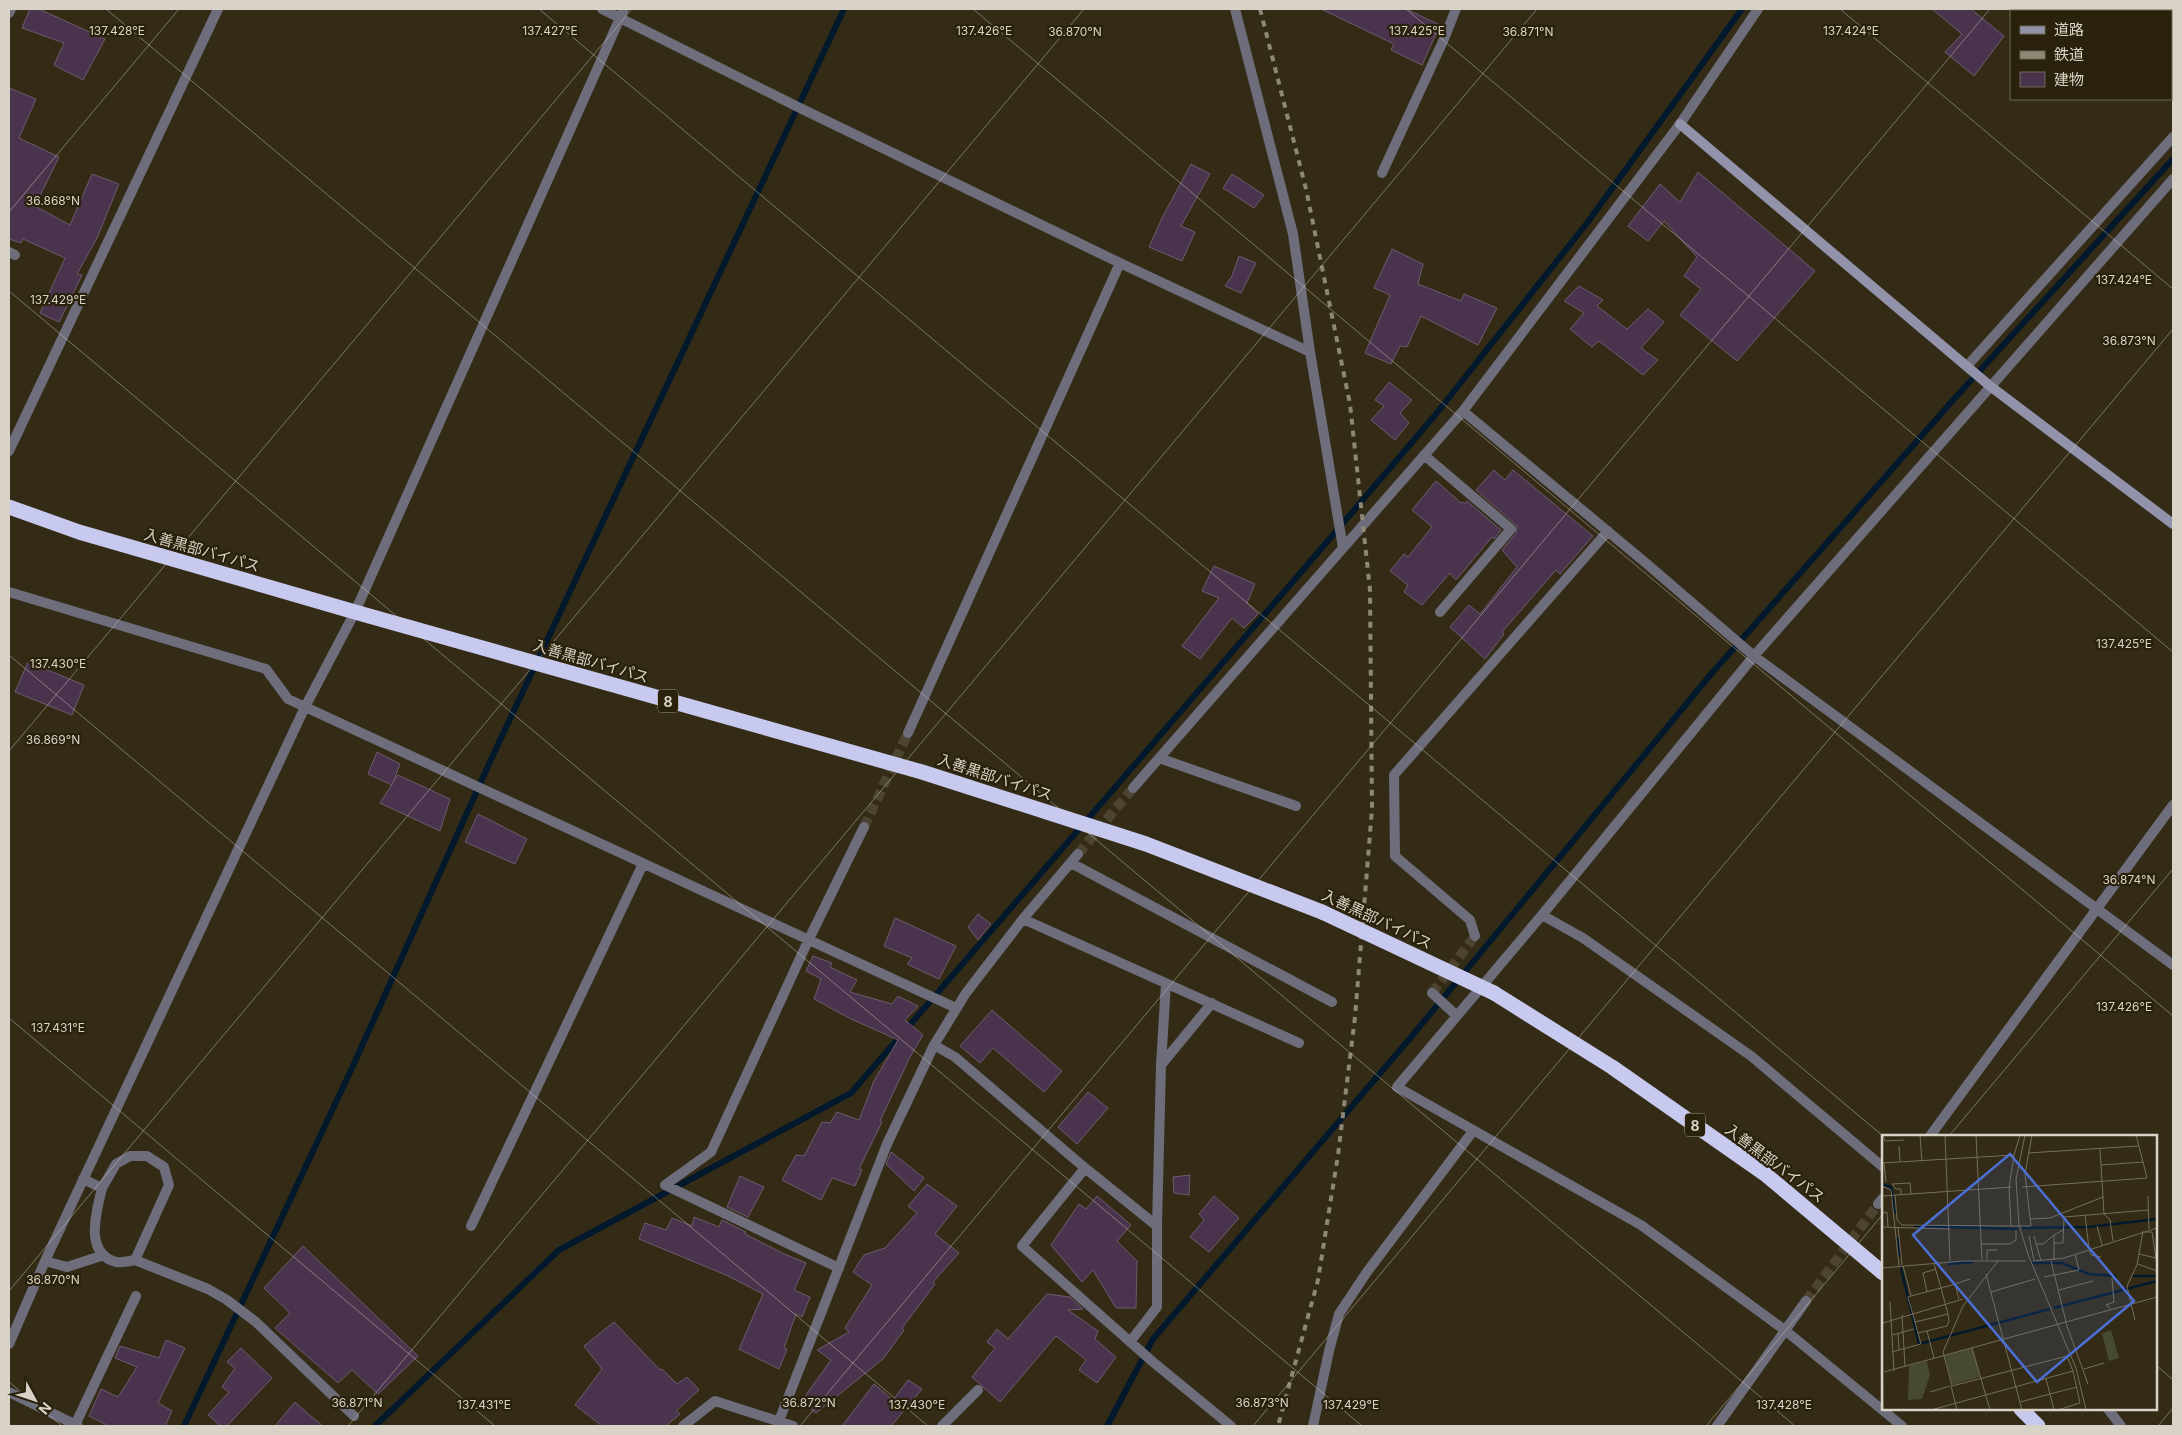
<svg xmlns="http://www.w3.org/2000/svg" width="2182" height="1435" viewBox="0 0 2182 1435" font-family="Inter,'Noto Sans JP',sans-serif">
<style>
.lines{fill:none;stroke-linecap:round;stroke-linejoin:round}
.stream{stroke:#01182d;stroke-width:6}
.building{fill:#4a344d;stroke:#6d5b6e}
.street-tunnel{stroke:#4c4430;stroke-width:10;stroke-dasharray:10 5;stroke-linecap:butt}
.lane{stroke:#6d6d7c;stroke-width:10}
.street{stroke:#6d6d7c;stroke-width:10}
.secondary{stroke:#9292aa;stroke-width:10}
.highway{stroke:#c8c9ee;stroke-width:15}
.rail{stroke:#8d8776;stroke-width:4;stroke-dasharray:6 6;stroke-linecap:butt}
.highway-bridge{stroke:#c8c9ee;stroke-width:15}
.ticks{fill:none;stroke:#d8d3c6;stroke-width:1;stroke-opacity:0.45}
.labels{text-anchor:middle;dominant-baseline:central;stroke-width:4.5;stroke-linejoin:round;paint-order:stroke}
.shield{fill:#29210b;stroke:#a49e8e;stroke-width:1}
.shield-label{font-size:14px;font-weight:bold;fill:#d8d3c6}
.street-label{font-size:15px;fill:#d8d3c6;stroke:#29210b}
.inset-river{fill:none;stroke:#01182d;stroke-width:2.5}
.inset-road{fill:none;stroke:#756e5c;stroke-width:1}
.view{fill:#4c6fd4;fill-opacity:0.15;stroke:#4c6fd4;stroke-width:2.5}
.inset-edge{fill:none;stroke:#d8d3c6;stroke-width:2.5}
.ticks-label{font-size:12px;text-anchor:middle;fill:#d8d3c6;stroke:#29210b;stroke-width:4.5;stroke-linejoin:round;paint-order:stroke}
</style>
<rect width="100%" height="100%" fill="#332b15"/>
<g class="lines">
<path class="stream" d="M184,1426L352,1068L494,753L844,9
M375,1426L559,1250L851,1093L1315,556L1436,414L1587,223L1742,9
M1107,1426L1153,1339L1406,1043L1712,673L1955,398L2173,159"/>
</g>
<path class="building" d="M30,9H39L105,39L83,80L54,65L64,43L22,28Z
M1321,9H1406L1440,25L1422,65L1391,50L1394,44Z
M1932,9H1971L2004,36L1974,76L1945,52L1962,34Z
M9,88L36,99L19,138L59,157L35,206L70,225L92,174L119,184L97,238L77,274L82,275L59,322L40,313L65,258L23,239L21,243L9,239Z
M1191,164L1210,174L1181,226L1195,232L1182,261L1149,247L1162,218Z
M1698,172L1815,271L1737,361L1680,315L1701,289L1684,276L1697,257L1664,221L1648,241L1628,226L1660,184L1680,202Z
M1232,174L1264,195L1254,208L1223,188Z
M1392,249L1423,264L1418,284L1461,301L1464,294L1497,308L1478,345L1421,316L1407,347L1400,346L1391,364L1365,353L1390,295L1374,288Z
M1239,256L1256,263L1241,293L1225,286L1232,276Z
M1579,286L1603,300L1597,306L1627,329L1648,309L1664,322L1641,348L1658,360L1643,375L1599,341L1592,347L1570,329L1584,313L1564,301Z
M1389,382L1412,400L1400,413L1409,423L1395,440L1371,420L1384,406L1375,400Z
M1494,470L1505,480L1513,470L1593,536L1560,574L1556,570L1502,632L1504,634L1485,659L1450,627L1469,605L1480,614L1517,567L1502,550L1516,533L1517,526L1476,490Z
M1436,481L1461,503L1462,502L1465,504L1467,501L1501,530L1494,539L1492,537L1456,580L1450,573L1422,605L1404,592L1408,585L1390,571L1404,554L1408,557L1432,527L1412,510Z
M1214,566L1255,584L1247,603L1258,614L1244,628L1232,618L1200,659L1182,646L1219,598L1202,591Z
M28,662L84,685L72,715L15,692Z
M377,752L400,764L392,785L368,774Z
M398,775L450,799L440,831L380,803Z
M478,814L527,839L515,864L465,842Z
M978,914L991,924L978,940L968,927Z
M895,918L956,946L939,979L907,964L912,958L884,946Z
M813,956L832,963L830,967L857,980L850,992L892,1004L898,996L918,1006L905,1020L923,1035L910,1057L880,1121L882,1122L859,1169L862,1170L855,1186L832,1178L821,1200L782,1180L796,1155L804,1156L822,1122L830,1123L837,1112L859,1120L874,1081L898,1040L849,1018L814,999L821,979L806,971Z
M992,1010L1062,1071L1044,1092L993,1048L980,1063L960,1046Z
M1088,1092L1108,1108L1077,1144L1058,1127Z
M891,1152L924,1178L914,1191L886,1164Z
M1190,1175L1189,1195L1174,1193L1173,1177Z
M740,1176L764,1187L748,1217L727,1207Z
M927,1184L957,1206L935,1234L959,1253L933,1282L935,1284L902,1328L904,1330L883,1359L816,1413L801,1402L831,1360L817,1350L849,1332L845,1328L872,1285L853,1272L864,1255L885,1248L917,1213L908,1206Z
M1097,1196L1131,1225L1117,1241L1137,1261L1136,1308H1116L1093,1270L1082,1282L1051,1245L1079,1204L1086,1209Z
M1214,1196L1239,1218L1209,1252L1190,1237L1204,1220L1199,1214Z
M694,1217L719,1227L722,1220L746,1232L745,1234L782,1253L806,1263L794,1290L810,1297L802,1317L796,1314L784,1348L787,1349L779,1369L739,1349L763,1294L726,1275L639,1239L645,1223L666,1230L672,1218L692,1226Z
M303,1246L418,1356L378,1394L352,1370L338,1383L275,1328L290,1313L264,1288Z
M1047,1294L1070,1297L1083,1309L1068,1310L1098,1331L1095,1339L1116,1357L1097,1383L1079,1370L1086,1360L1056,1336L1000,1402L972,1377L995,1348L987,1342L997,1329L1008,1339Z
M614,1322L660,1370L662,1369L677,1384L687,1377L699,1390L676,1411L680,1414L666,1426H602L575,1405L602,1369L584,1346Z
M166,1340L185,1348L158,1403L172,1411L165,1426H109L89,1416L101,1389L118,1397L137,1367L115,1358L120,1346L159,1358Z
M241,1348L272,1378L227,1426H221L208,1415L229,1392L222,1387L235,1368L227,1362Z
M908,1380L922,1389L891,1426H842L874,1384L893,1400Z
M295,1402L307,1413L323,1426H275Z"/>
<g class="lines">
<path class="street-tunnel" d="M864,827L908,733
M1078,854L1133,788
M1432,993L1475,936
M1806,1301L1878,1204"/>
<path class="lane" d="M9,252L15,255"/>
<path class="street" d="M602,9L802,109L1120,263L1310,352
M1235,9L1293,234L1310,352L1343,548
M9,13L11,9
M1382,173L1444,39L1456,9
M1967,366L2173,137
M1463,411L1647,564L1754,656L2173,965
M9,451L218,9
M1424,455L1511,529L1440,612
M9,592L266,669L288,699L956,1008
M908,733L1120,263
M1159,758L1296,806
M1133,788L1463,411L1680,124L1758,9
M1071,863L1332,1002
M1542,915L1754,656L2173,179
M1023,919L1299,1043
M1475,936L1470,920L1395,856L1394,775L1608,531
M1432,993L1457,1016
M934,1045L955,1057L1085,1168L1022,1246L1153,1362L1231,1426
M1161,1065L1166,983
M1930,1136L2173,805
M1883,1167L1751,1056L1583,938L1542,915L1397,1087L1641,1225L1786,1331L1902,1426
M1085,1168L1157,1226V1307L1130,1342
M83,1179L102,1188L116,1164L130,1156H147L164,1167L169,1185L135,1260L208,1289L227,1300L256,1322L354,1416
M102,1188C97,1210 83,1253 116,1262C121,1263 130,1261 135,1260
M1878,1204L1883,1198
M471,1226L643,864
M1157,1226L1161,1065L1212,1003
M45,1261L67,1267L104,1255
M839,1268L665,1185L711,1152L808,941L864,827
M9,1344L45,1261L305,707L355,612L624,9
M9,1392L78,1426
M2108,1409L2121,1426
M75,1425L136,1296
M683,1426L715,1401L793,1426
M777,1426L887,1144L934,1045L966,993L1023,919L1078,854
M942,1426L978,1390
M1313,1426L1329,1351L1339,1314L1367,1272L1473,1131
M1717,1426L1806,1301"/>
<path class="secondary" d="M1680,124L1990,386L2173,524"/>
<path class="highway" d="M9,507L79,532L355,612L922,772L1146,844L1322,912
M1494,993L1612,1067L1765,1174L1883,1273
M2021,1409L2038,1426"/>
<path class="rail" d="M1260,9L1306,189L1350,404L1370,590L1372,809L1355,1017L1338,1155L1318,1280L1278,1426"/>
<path class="highway-bridge" d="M1322,912L1494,993"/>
</g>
<path class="ticks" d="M106,9L1795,1426M539,9L1883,1136M973,9L2173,1016M1406,9L2173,652M1840,9L2173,289M9,212L179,9M9,291L1362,1426M9,655L928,1426M9,751L632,9M9,1018L495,1426M1949,1136L2173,869M9,1291L1084,9M2156,1365L2173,1380M9,1382L62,1426M348,1426L1537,9M800,1426L1990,9M1253,1426L2173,329M1706,1426L1883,1214M2158,1426L2173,1408"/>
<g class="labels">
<g class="shield">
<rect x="658" y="689.5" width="20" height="23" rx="4"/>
<rect x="1685" y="1113.5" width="20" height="23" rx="4"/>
</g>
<g class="shield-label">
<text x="668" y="701">8</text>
<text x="1695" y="1125">8</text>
</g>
<g class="street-label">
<text transform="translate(202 550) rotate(16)">入善黒部バイパス</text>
<text transform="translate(591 661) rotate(16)">入善黒部バイパス</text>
<text transform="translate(995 777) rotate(18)">入善黒部バイパス</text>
<text transform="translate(1377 919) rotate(25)">入善黒部バイパス</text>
<text transform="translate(1775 1163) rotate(37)">入善黒部バイパス</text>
</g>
</g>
<g transform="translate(1882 1135)">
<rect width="275" height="275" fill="#332b15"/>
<path d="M229,195L237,223L227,226L220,198ZM90,213L98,242L70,250L63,221ZM45,226L48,240L40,264L26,265L27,231Z" fill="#474a31"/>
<path class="inset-river" d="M0,49L9,52L13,79M32,91L136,94M140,93L207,92L275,84M16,103L18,122M150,128H180L207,139L234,141M66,129L91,127M19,133L37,209L168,174M251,141H275M172,173L275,146"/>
<path class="inset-road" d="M1,0L3,6L22,5M38,0L40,26M63,0L68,126M94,0L100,125M143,0L134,44L137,90L147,122L194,233L204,275M17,11L18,27M218,14L222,79L228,85L231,106M146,18L256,11M132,20L127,53L129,91H149L143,39L150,0M0,28L132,20L138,0M2,28L4,47M219,30L261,27L254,0M0,51L9,55L17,131M140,52L265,43L261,27M13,60L15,85L20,90L129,91M19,60V54H14L10,49L28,48L29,59M0,61L130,52M266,61L267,94M0,78L5,77L6,92M203,80L207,114L209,120L219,122M148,84L168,83L221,62M215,91L220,110M0,92L68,94M16,92L20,130M263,97H270L275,130M147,101L152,126M152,101L159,126M172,108V100L181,95M100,109H128L134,105V95M154,109H161L172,100M257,119L274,123M105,125V115H115M172,125V108H181L182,82L267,75M151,126L182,123L275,93M169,126L185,191L206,249M52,129L59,153L66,179L67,186L65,191L36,198L26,162L29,161L59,153L70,150L73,149L77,164M256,129L275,136M21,131L29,161M0,133L81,126H144M104,139L140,275M162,142L197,135L193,119M73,149L88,144M177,155L211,146M45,157L41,138L54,134M109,157L153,144M8,167L12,236M249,169L245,151L255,130L261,96M249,169L253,185M230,175L224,170L232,167L230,143M20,180L23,231M0,181L1,275M33,187L66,179M1,188L81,164M45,196L52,223M10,200L32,194M90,213L108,275M17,215L39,209L36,198M10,217L17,215L16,198M202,234L222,228M2,237L275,162M69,251L75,275M48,257L68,251M138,267L168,259L164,244M49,275L191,236L185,221L70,251L61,217L81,171L116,126M172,275L168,259L195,252M176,275L198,268L191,236"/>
<path class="view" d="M128,19L252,166L155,247L31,100Z"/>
<rect width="275" height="275" class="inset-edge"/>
</g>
<g class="ticks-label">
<text x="117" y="35">137.428°E</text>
<text x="550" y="35">137.427°E</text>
<text x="984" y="35">137.426°E</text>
<text x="1417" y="35">137.425°E</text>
<text x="1851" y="35">137.424°E</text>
<text x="1075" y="36">36.870°N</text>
<text x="1528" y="36">36.871°N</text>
<text x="53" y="205">36.868°N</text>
<text x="2124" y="284">137.424°E</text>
<text x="58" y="304">137.429°E</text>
<text x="2129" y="345">36.873°N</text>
<text x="2124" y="648">137.425°E</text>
<text x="58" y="668">137.430°E</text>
<text x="53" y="744">36.869°N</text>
<text x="2129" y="884">36.874°N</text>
<text x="2124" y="1011">137.426°E</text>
<text x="58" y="1032">137.431°E</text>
<text x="53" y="1284">36.870°N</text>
<text x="357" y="1407">36.871°N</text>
<text x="809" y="1407">36.872°N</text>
<text x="1262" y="1407">36.873°N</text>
<text x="484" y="1409">137.431°E</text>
<text x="917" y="1409">137.430°E</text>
<text x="1351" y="1409">137.429°E</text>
<text x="1784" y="1409">137.428°E</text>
</g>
<rect width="2182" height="1435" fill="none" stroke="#d8d3c6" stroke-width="20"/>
<rect x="2010" y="10" width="162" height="90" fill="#29210b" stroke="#6f6856"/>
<rect x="2020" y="26" width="25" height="8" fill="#9292aa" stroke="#6f6856"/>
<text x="2054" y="35" font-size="15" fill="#d8d3c6">道路</text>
<rect x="2020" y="51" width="25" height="8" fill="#8d8776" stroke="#6f6856"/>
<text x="2054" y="60" font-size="15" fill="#d8d3c6">鉄道</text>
<rect x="2020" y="72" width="25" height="15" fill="#4a344d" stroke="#6f6856"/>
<text x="2054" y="85" font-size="15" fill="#d8d3c6">建物</text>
<g transform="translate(35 1400) rotate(130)" stroke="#29210b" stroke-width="4" paint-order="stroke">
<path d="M0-4L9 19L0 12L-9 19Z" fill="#d8d3c6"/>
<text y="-8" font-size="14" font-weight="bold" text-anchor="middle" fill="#d8d3c6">N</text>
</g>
</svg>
